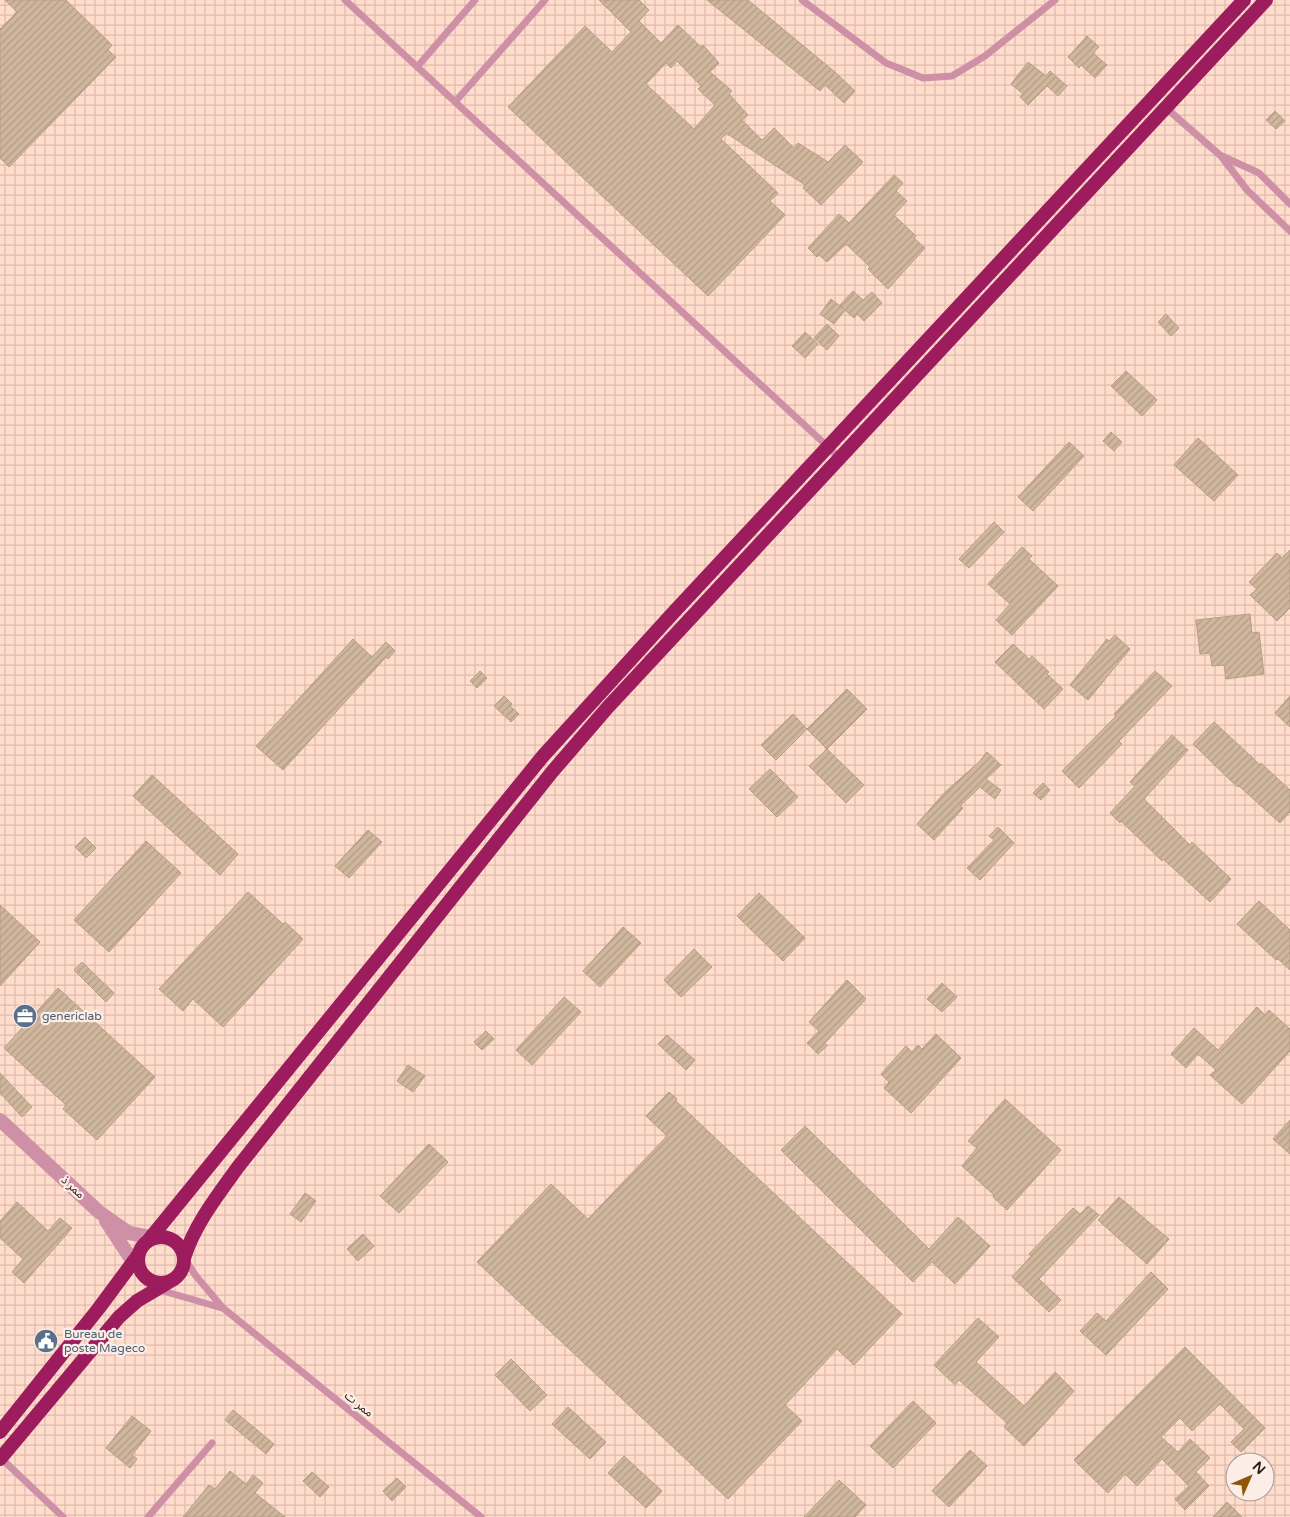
<svg xmlns="http://www.w3.org/2000/svg" width="1290" height="1517" viewBox="0 0 1290 1517" font-family="'Varela Round','Noto Sans Arabic',sans-serif">
<style>
.industrial{fill:url(#industrial-grid);fill-rule:evenodd}
.building{fill:url(#building-hatch);stroke:#b79f85;fill-rule:evenodd}
.lines{fill:none;stroke-linecap:round;stroke-linejoin:round}
.service{stroke:#ce90a6;stroke-width:7}
.minor{stroke:#ce90a6;stroke-width:14}
.trunk{stroke:#9c1c5e;stroke-width:14}
.labels{text-anchor:middle;dominant-baseline:central;stroke-width:4.5;stroke-linejoin:round;paint-order:stroke}
.service-label{font-size:12px;fill:#4e5e75;stroke:#fceee7;text-anchor:start}
.street-label{font-size:12px;fill:#281b15;stroke:#fceee7}
</style>
<defs>
<pattern id="industrial-grid" width="8" height="8" patternUnits="userSpaceOnUse" patternTransform="scale(1.25)"><rect width="8" height="8" fill="#ffdccc"/><path d="M0 4h8M4 0v8" fill="none" stroke="#dbbcae"/></pattern>
<pattern id="building-hatch" width="6" height="6" patternUnits="userSpaceOnUse" patternTransform="scale(1.25)"><rect width="6" height="6" fill="#cfb69c"/><path d="M-1 1l2-2M0 6l6-6M5 7l2-2" fill="none" stroke="#b29c86"/></pattern>
</defs>
<rect width="100%" height="100%" fill="#fceee7"/>
<path class="industrial" d="M0,0H1290V1517H0ZM1235,1462H1265V1492H1235Z"/>
<path class="building" d="M5,0H66L112,45L108,50L116,57L9,167L0,158V29L17,12Z
M599,0H639L649,10L639,21L661,43L678,25L701,47L703,45L719,63L710,72L732,91L729,94L748,115L742,120L762,140L774,128L794,148L798,143L828,162L845,145L863,162L821,205L803,188L805,185L726,133L721,139L778,193L770,201L785,215L708,296L508,107L585,26L612,52L631,32ZM677,61L701,86L698,89L715,105L694,129L646,84L666,63L671,68Z
M707,0H748L835,72L855,91L844,103L825,85L820,91Z
M1087,36L1099,47L1093,53L1107,65L1095,78L1081,65L1079,68L1068,57Z
M1028,62L1046,76L1050,71L1067,86L1058,96L1047,86L1028,105L1020,97L1023,94L1011,84Z
M1275,111L1285,121L1276,129L1266,120Z
M894,175L903,183L896,191L907,201L894,215L916,236L914,238L925,248L888,289L868,269L870,267L846,244L827,262L819,255L817,257L808,248L839,214L849,223Z
M853,291L863,300L872,292L882,303L864,321L857,314L854,318L845,310L834,324L820,314L831,299L844,309L840,305Z
M1166,314L1179,328L1171,336L1158,322Z
M827,324L839,336L827,350L814,338Z
M805,332L818,344L805,358L792,346Z
M1126,371L1157,400L1142,416L1111,386Z
M1111,432L1122,442L1114,451L1103,441Z
M1198,438L1238,475L1214,501L1174,465Z
M1069,442L1084,456L1033,511L1018,497Z
M994,522L1004,532L969,568L959,559Z
M1022,547L1032,556L1029,559L1058,586L1012,635L996,620L1010,604L988,584Z
M1290,550V608L1277,621L1250,595L1257,589L1249,582L1277,553L1282,558Z
M1250,614L1252,633L1259,632L1264,674L1226,679L1224,665L1212,666L1210,653L1200,654L1196,620Z
M1115,635L1130,649L1088,700L1070,685L1107,639L1109,641Z
M353,639L372,657L386,642L395,651L388,659L386,657L283,770L256,746Z
M1013,644L1029,659L1032,656L1049,672L1047,674L1063,689L1044,709L995,662Z
M480,671L487,678L477,688L470,681Z
M1155,671L1172,686L1119,741L1122,744L1079,788L1062,771L1116,716L1114,714Z
M847,689L867,709L827,749L807,729Z
M504,696L512,704L510,706L519,714L511,722L494,706Z
M1290,696V727L1275,713Z
M793,714L807,729L776,760L761,745Z
M1214,722L1254,759L1260,765L1261,763L1290,790V812L1280,823L1239,786L1238,787L1231,781L1193,744Z
M1172,735L1188,750L1144,799L1190,845L1192,842L1231,879L1210,902L1163,859L1162,861L1121,821L1120,823L1110,813L1135,786L1130,782Z
M827,749L864,785L846,803L809,766Z
M987,752L1001,765L986,779L1001,790L995,799L980,787L960,806L963,808L934,840L917,824L945,792L979,762Z
M770,769L798,797L777,817L749,789Z
M152,775L238,854L220,875L133,796Z
M1043,783L1050,790L1041,800L1033,793Z
M998,827L1014,843L980,880L967,868L994,840L989,836Z
M368,830L382,842L349,878L335,866Z
M85,837L96,848L86,858L75,847Z
M146,841L181,873L109,952L74,920Z
M248,892L283,924L285,922L303,939L223,1027L193,999L183,1011L159,989Z
M759,893L805,938L783,961L737,916Z
M1259,901L1290,930V970L1278,959L1276,960L1237,924Z
M0,905L40,942L0,986Z
M623,927L641,943L600,987L583,971Z
M694,949L712,967L681,997L664,980Z
M82,962L114,993L106,1002L74,970Z
M847,980L866,999L825,1043L827,1046L818,1054L807,1043L819,1031L809,1022Z
M942,983L957,997L942,1012L927,999Z
M58,988L155,1077L97,1140L63,1109L66,1105L4,1048Z
M564,997L581,1012L532,1065L516,1050Z
M1257,1007L1265,1015L1269,1010L1290,1029V1051L1242,1104L1210,1075L1216,1070L1198,1054L1186,1068L1171,1054L1194,1028L1218,1050Z
M486,1031L494,1039L482,1050L474,1042Z
M936,1034L961,1058L911,1113L884,1088L889,1082L881,1074L906,1046L912,1052L918,1045L922,1049Z
M667,1035L695,1060L686,1070L658,1044Z
M408,1065L425,1076L413,1092L397,1081Z
M0,1073L32,1107L22,1117L0,1093Z
M669,1092L677,1099L676,1101L902,1314L854,1365L837,1349L785,1405L802,1421L728,1499L477,1262L551,1184L588,1219L667,1136L646,1116Z
M1005,1099L1061,1150L1007,1210L993,1197L994,1195L962,1166L977,1148L968,1141Z
M1290,1120V1154L1273,1139Z
M805,1126L929,1249L958,1217L990,1246L955,1284L932,1262L913,1282L781,1150Z
M429,1144L448,1162L399,1213L380,1196Z
M305,1193L316,1201L301,1222L290,1214Z
M1119,1197L1169,1239L1147,1264L1098,1220Z
M17,1202L48,1231L60,1218L72,1228L24,1283L12,1272L23,1259L0,1238V1221Z
M1088,1206L1099,1215L1039,1279L1061,1300L1049,1312L1012,1277L1031,1256L1029,1254L1073,1208L1080,1214Z
M363,1234L374,1246L358,1261L347,1249Z
M1151,1272L1168,1289L1106,1355L1080,1331L1097,1313L1106,1321Z
M978,1318L999,1337L976,1362L1024,1406L1055,1372L1074,1391L1024,1446L1004,1427L1007,1423L959,1380L955,1385L934,1365Z
M1185,1347L1265,1428L1241,1452L1231,1442L1244,1429L1220,1404L1192,1431L1180,1418L1161,1437L1178,1452L1190,1439L1210,1458L1196,1472L1209,1486L1185,1510L1175,1499L1189,1486L1162,1459L1137,1486L1125,1474L1108,1493L1074,1460Z
M511,1359L547,1395L530,1411L495,1375Z
M913,1401L936,1423L893,1468L870,1446Z
M568,1407L606,1442L590,1459L552,1424Z
M233,1410L274,1444L266,1454L225,1420Z
M132,1416L151,1431L132,1455L137,1459L130,1468L106,1448Z
M970,1450L987,1466L949,1507L932,1491Z
M624,1456L662,1491L646,1508L608,1473Z
M230,1471L246,1484L253,1475L263,1483L255,1493L285,1517H183L209,1485L215,1489Z
M312,1472L329,1487L320,1497L303,1481Z
M397,1478L406,1487L392,1501L383,1491Z
M839,1480L866,1505L855,1517H804Z
M1227,1502L1242,1517H1213Z"/>
<g class="lines">
<path class="service" d="M345,0L840,458
M802,0L886,63L923,78L952,76L985,56L1055,0
M417,67L475,0
M455,102L545,0
M1166,108L1221,156L1247,190L1290,231
M1222,156L1259,173L1290,204
M184,1258L196,1276L223,1308L481,1517
M148,1279L156,1289L222,1308
M1,1458L63,1517
M148,1517L212,1443"/>
<path class="minor" d="M0,1120L99,1212L129,1233L156,1238
M106,1221L133,1262L139,1268"/>
<path class="trunk" d="M138 1260a23 23 0 1 1 46 0a23 23 0 1 1-46 0Z
M148,1241L543,756L673,613L1244,0
M184,1258C195,1224 217,1196 238,1167L552,772L608,707L1266,0
M0,1432L99,1308L139,1254
M0,1459L119,1317L137,1301L169,1282"/>
</g>
<defs>
<g id="office-disc" transform="scale(1.25)"><circle r="9.5" fill="#5c6f8a" stroke="#fceee7"/><path d="M-6-3h4V-5.5h4V-3h4V5H-6ZM-1-4.5V-3h2v-1.5ZM-6 0V1H6V0Z" fill="#fff"/></g>
<g id="civic-disc" transform="scale(1.25)"><circle r="9.5" fill="#5c6f8a" stroke="#fceee7"/><path d="M-.6-6.5H3V-4.5H.6V-3L4-1V1h2V6H-6V1h2V-1L-.6-3ZM-1.2 2.5V6h2.4V2.5Z" fill="#fff"/></g>
</defs>
<g fill-rule="evenodd">
<use href="#office-disc" x="25" y="1016"/>
<use href="#civic-disc" x="46" y="1341"/>
</g>
<g class="labels">
<g class="service-label">
<text x="42" y="1016">genericlab</text>
<text x="64" y="1334">Bureau de<tspan x="64" dy="14">poste Mageco</tspan></text>
</g>
<g class="street-label">
<text transform="translate(73 1187) rotate(43)">ممر ذ</text>
<text transform="translate(359 1404) rotate(39)">ممر ت</text>
</g>
</g>
<g transform="translate(1250 1477) rotate(45)"><circle r="24" fill="#fceee7" stroke="#a79a93"/>
<path d="M0-4L9 19L0 12L-9 19Z" fill="#8c5807"/>
<text y="-8" font-size="14" font-weight="bold" text-anchor="middle" fill="#281b15">N</text>
</g>
</svg>
